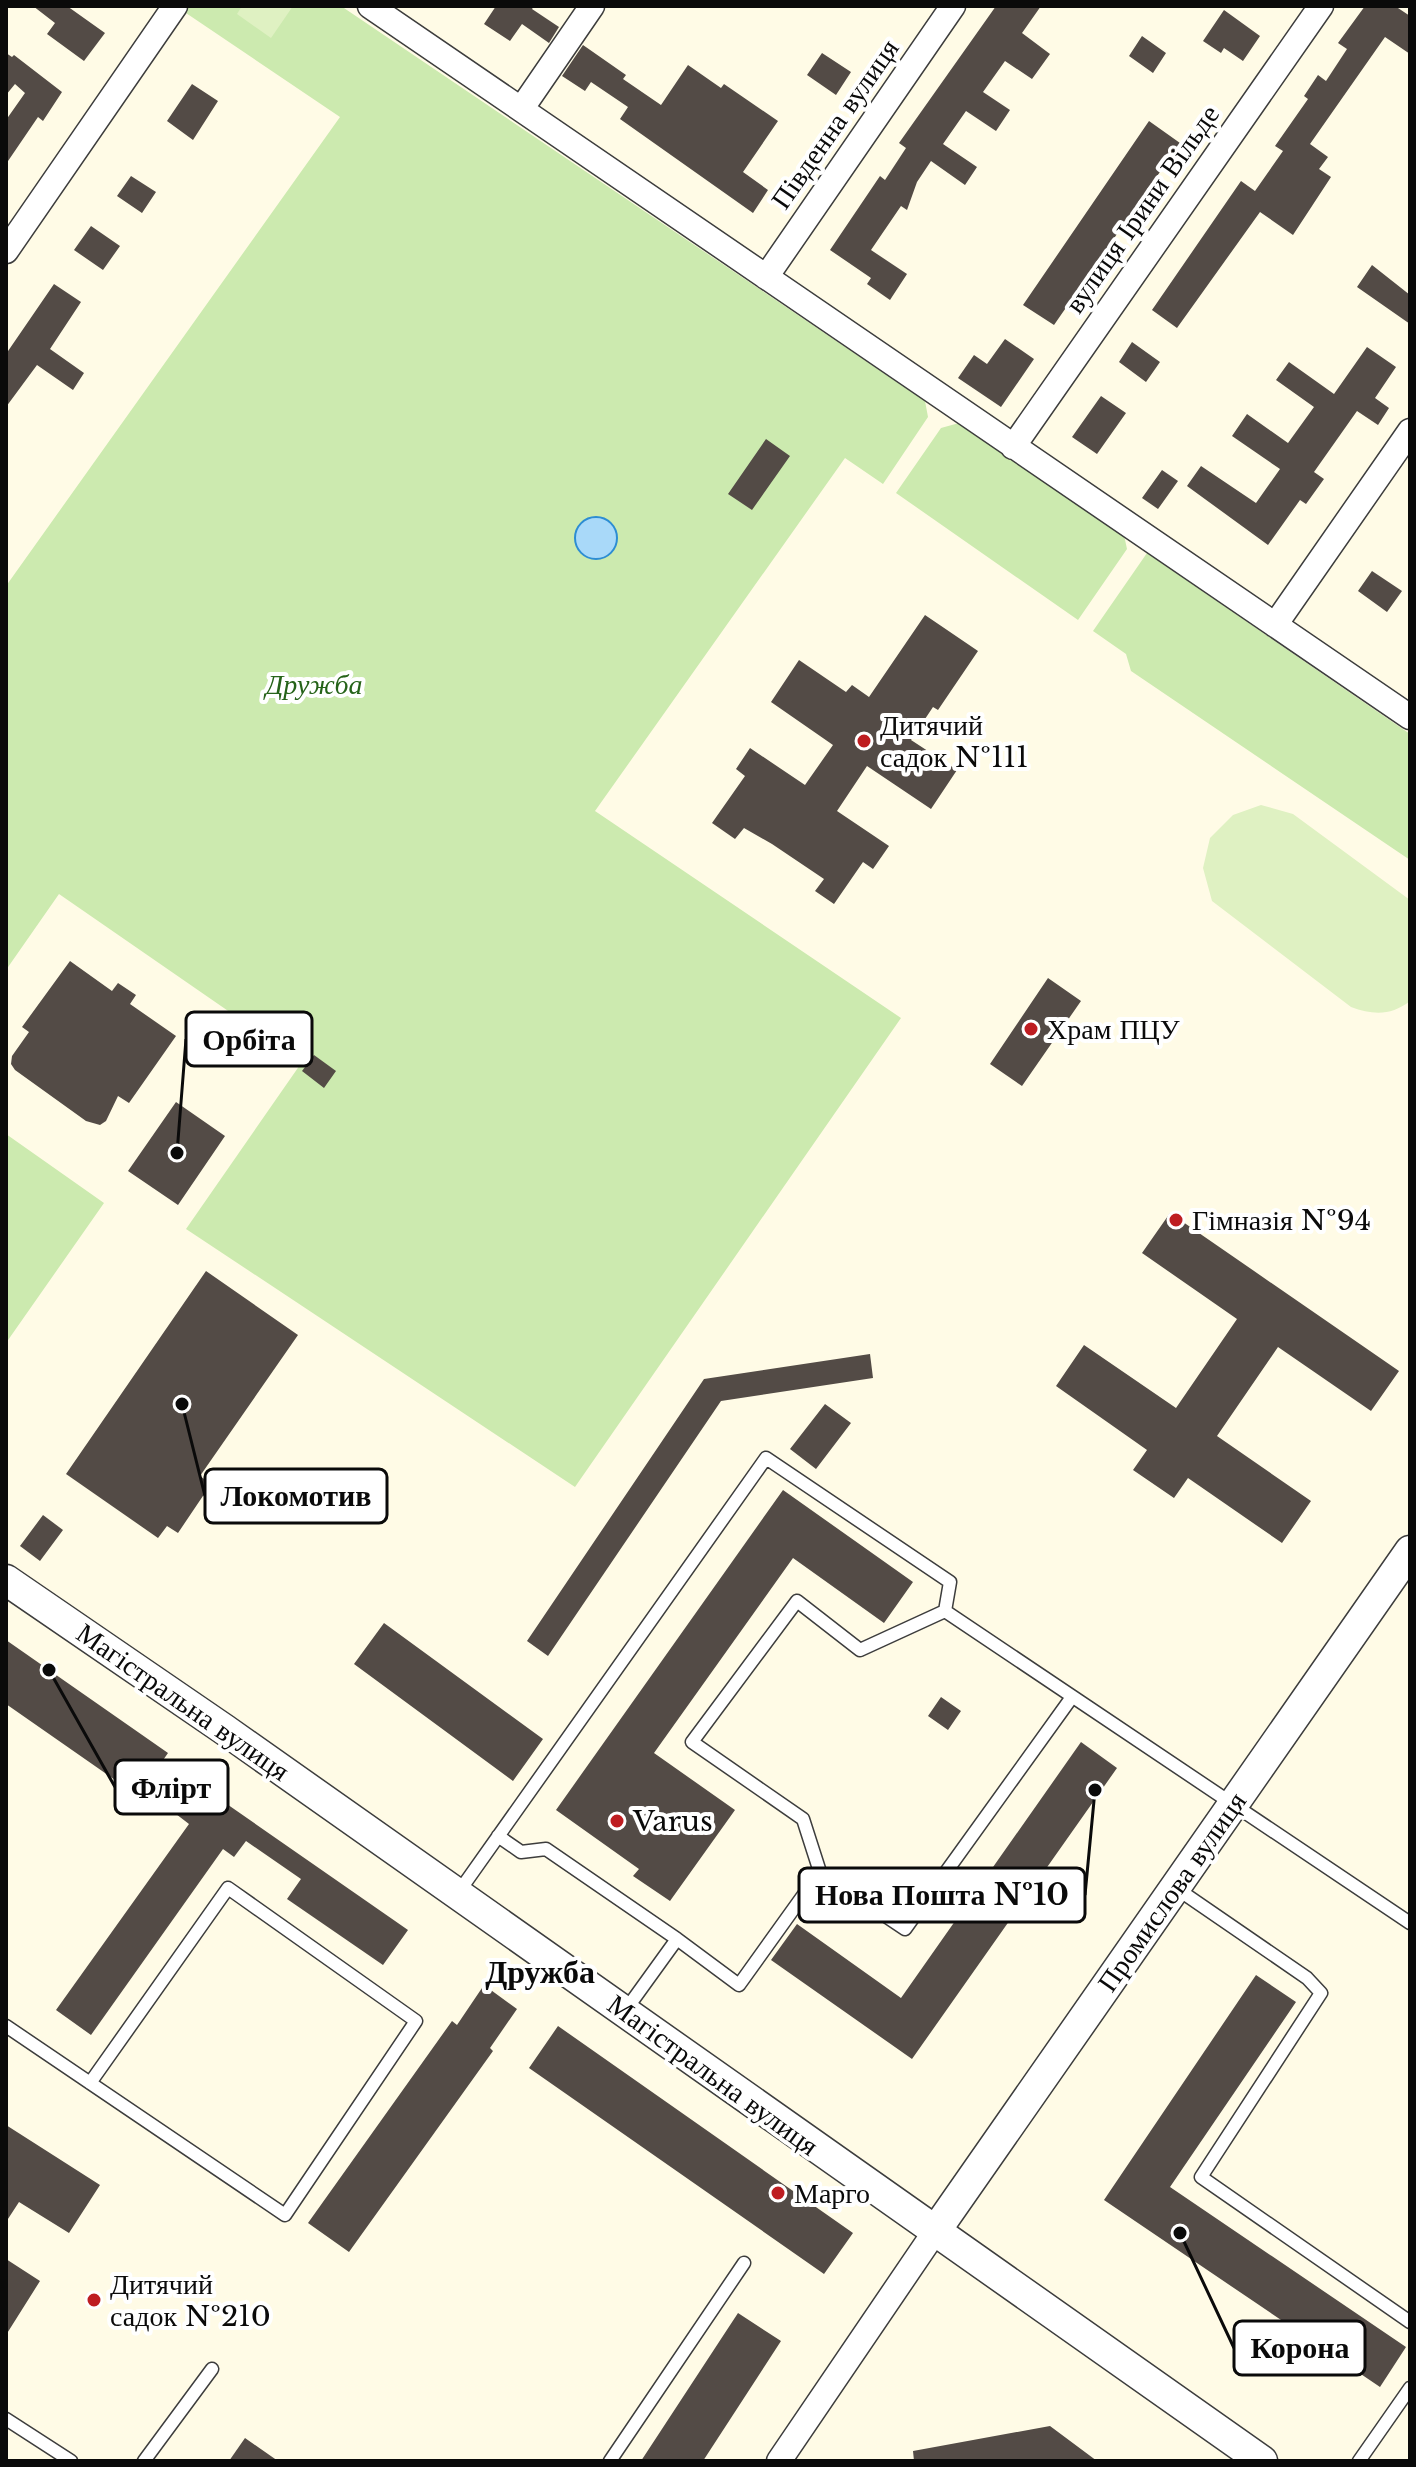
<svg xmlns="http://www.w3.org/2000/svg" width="1416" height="2467" viewBox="0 0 1416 2467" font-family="'Libre Baskerville',serif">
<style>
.green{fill:#cceaaf}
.pitch{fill:#dff1c2}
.water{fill:#a9d9f9;stroke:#2d8dd3;stroke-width:2}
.building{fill:#534b46}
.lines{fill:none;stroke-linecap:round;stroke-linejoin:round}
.service-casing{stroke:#3d3d3d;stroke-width:15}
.minor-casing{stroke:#3d3d3d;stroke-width:27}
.tertiary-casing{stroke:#3d3d3d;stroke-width:33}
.service{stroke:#fff;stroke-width:12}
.minor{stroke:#fff;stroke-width:24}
.tertiary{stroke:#fff;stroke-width:30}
.poi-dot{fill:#be1d21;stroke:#fff;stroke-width:3}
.labels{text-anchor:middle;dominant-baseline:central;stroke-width:8;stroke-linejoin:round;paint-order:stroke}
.street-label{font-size:28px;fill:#0a0a0a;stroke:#fff}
.park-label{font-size:28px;font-style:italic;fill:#266319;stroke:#fff}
.poi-label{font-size:28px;fill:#0a0a0a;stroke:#fff;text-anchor:start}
.quarter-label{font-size:32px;font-weight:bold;fill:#0a0a0a;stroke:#fff}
.leader{fill:none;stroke:#0a0a0a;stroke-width:3}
.callout-dot{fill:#0a0a0a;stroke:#fff;stroke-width:3}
.callout{fill:#fff;stroke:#0a0a0a;stroke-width:3}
.callout-label{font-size:30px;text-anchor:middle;font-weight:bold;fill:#0a0a0a}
</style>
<rect width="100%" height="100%" fill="#fffbe6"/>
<path class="green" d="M186,6H341L925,401L928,417L883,484L845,458L595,811L901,1018L575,1487L186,1229L302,1062L59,894L6,970V586L340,117L183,11Z
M959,423L1124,535L1127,549L1078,620L896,493L941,428Z
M1147,553L1410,734V860L1131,671L1126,654L1093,631Z
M6,1134L104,1203L6,1343Z"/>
<path class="pitch" d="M242,6H293L271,38L237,14Z
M1261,805L1293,814L1410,900V1001C1391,1016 1373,1015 1351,1007L1212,901L1203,868L1210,838L1233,815Z"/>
<path class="water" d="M575 538a21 21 0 1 1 42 0a21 21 0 1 1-42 0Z"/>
<path class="building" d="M33,6H67L105,33L84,61L47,34L55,23Z
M496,6H534L532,9L559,27L549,43L522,24L510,41L484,24Z
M996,6H1041L1022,33L1050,54L1032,79L1005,61L983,92L1010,110L996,131L966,111L943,144L977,167L965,185L931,161L917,182L907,210L901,206L871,250L907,274L890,300L867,284L871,278L830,250L880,176L885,180L906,148L899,143Z
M1365,6H1395L1410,16V54L1385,37L1310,144L1328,157L1319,169L1331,177L1293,235L1260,212L1177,328L1152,310L1241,181L1255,191L1283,151L1275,146L1308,99L1304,96L1318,75L1326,81L1347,49L1338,43Z
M1224,10L1260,36L1243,61L1224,48L1221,53L1203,41Z
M1142,36L1166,53L1153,73L1129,56Z
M583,45L626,75L623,79L661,105L688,65L721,88L724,84L778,121L743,172L768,190L753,213L620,119L628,107L591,82L585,91L562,76Z
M6,53L12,57L14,55L62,92L43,121L38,117L6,164V120L25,93L15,84L6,95Z
M822,53L851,72L836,95L807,75Z
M192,84L218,101L193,140L167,121Z
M1149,121L1180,143L1054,325L1023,305Z
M131,176L156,192L142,213L117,196Z
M91,226L120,246L103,270L74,250Z
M1372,265L1410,295V324L1357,287Z
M54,284L81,302L50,349L84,373L73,390L37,365L6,407V354Z
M1005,339L1034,359L1001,407L958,378L974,355L987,364Z
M1132,342L1160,362L1146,382L1119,362Z
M1367,347L1396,367L1375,398L1389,408L1378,425L1357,411L1314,472L1324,479L1306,504L1300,500L1268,545L1187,486L1201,466L1256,503L1280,469L1232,436L1247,414L1288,443L1314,407L1276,380L1289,362L1334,394Z
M1101,396L1126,413L1097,454L1072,437Z
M766,439L790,456L752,510L728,494Z
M1162,470L1178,481L1158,509L1142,498Z
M1372,571L1402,591L1387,612L1358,591Z
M925,615L978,651L938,710L933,707L911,740L957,770L931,809L867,766L837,811L889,846L873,869L863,862L834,904L815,891L824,879L772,844L744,828L735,839L712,823L745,776L736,769L750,748L805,785L833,745L771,702L799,660L846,692L852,685L869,697Z
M70,961L112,991L118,983L136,995L130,1004L176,1036L129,1103L118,1096L106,1121L100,1125L86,1121L15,1070L11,1064L12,1056L29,1032L22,1027Z
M1048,978L1081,1001L1022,1086L990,1064Z
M314,1055L336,1071L324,1088L302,1071Z
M176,1102L225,1136L178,1205L128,1171Z
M1170,1213L1399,1371L1371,1411L1278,1347L1217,1436L1311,1501L1282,1543L1188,1478L1174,1498L1133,1470L1147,1450L1056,1386L1084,1345L1176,1408L1237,1319L1142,1253Z
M206,1271L298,1335L200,1476L211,1484L178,1533L167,1526L158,1538L66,1474Z
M870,1354L873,1378L721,1401L548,1656L527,1641L704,1379Z
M825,1404L851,1423L816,1469L790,1449Z
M783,1490L913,1582L884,1623L793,1558L654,1753L735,1810L670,1901L633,1876L639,1869L556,1810Z
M43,1515L63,1530L40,1561L20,1546Z
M384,1623L543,1739L513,1781L354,1664Z
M6,1640L168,1753L138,1796L6,1704Z
M941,1697L961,1711L948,1730L928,1716Z
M1081,1742L1117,1768L912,2059L771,1960L797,1924L901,1998Z
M198,1784L408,1930L383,1965L287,1899L301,1879L246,1841L234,1857L223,1849L91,2035L56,2010L189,1824L176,1814Z
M1256,1975L1296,2002L1170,2187L1406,2347L1380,2387L1104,2200Z
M484,1985L517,2009L490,2048L493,2051L349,2252L308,2223L452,2021L457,2025Z
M558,2026L853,2233L824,2274L529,2068Z
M6,2125L100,2185L69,2233L19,2202L6,2222Z
M6,2259L40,2281L6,2335Z
M738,2313L781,2341L703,2461H641Z
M1050,2426L1097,2461H914L913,2451Z
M245,2438L278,2461H229Z"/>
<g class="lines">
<g class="service-casing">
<path id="service" d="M498,1836L521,1852L546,1849L677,1939L625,2011
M820,1872L803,1819L692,1742L797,1601L860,1650L945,1611
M1176,1888L1307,1978L1321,1993L1201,2177L1410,2322
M458,1893L766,1458L950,1582L945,1611L1410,1923
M677,1939L739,1985L820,1872L905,1929L1072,1697
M6,2026L285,2215L416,2021L228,1888L90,2083
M6,2419L71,2461
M144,2461L212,2369
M610,2461L744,2263
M1359,2461L1410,2388"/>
</g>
<g class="minor-casing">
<path id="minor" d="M370,6L1410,717
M522,108L592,6
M6,251L175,6
M766,277L953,6
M1013,447L1321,6
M1275,625L1410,431
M779,2461L934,2233"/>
</g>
<g class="tertiary-casing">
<path id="tertiary" d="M6,1580L225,1730L1262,2461
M934,2233L1410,1551"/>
</g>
<use href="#service" class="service"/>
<use href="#minor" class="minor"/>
<use href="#tertiary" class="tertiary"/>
</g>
<g class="poi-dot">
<circle cx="864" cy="741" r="8"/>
<circle cx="1031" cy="1029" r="8"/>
<circle cx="1176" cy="1220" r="8"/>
<circle cx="617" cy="1821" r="8"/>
<circle cx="778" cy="2193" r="8"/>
<circle cx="94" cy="2300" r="8"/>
</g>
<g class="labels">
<g class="street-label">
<text transform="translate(835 124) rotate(-55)">Південна вулиця</text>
<text transform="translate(1142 209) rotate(-55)">вулиця Ірини Вільде</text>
<text transform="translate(183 1702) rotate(35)">Магістральна вулиця</text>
<text transform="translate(1172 1892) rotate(-55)">Промислова вулиця</text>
<text transform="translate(713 2075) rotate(36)">Магістральна вулиця</text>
</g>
<g class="park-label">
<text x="314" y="684">Дружба</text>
</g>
<g class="poi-label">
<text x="880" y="725">Дитячий<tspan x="880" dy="32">садок №111</tspan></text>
<text x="1047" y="1029">Храм ПЦУ</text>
<text x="1192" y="1220">Гімназія №94</text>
<text x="633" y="1821">Varus</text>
<text x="794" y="2193">Марго</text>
<text x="110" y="2284">Дитячий<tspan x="110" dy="32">садок №210</tspan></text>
</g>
<g class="quarter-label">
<text x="540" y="1972">Дружба</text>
</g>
</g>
<path class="leader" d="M177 1153L186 1039M182 1404L205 1496M49 1670L115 1787M1095 1790L1085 1895M1180 2233L1234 2348"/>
<g class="callout-dot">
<circle cx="177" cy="1153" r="8"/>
<circle cx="182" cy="1404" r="8"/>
<circle cx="49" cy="1670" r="8"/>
<circle cx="1095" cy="1790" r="8"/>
<circle cx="1180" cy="2233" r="8"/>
</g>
<g class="callout">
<rect x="186" y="1012" width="126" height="54" rx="8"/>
<rect x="205" y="1469" width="182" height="54" rx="8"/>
<rect x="115" y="1760" width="113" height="54" rx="8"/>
<rect x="799" y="1868" width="286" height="54" rx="8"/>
<rect x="1234" y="2321" width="131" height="54" rx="8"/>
</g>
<g class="callout-label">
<text x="249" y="1050">Орбіта</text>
<text x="296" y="1506">Локомотив</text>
<text x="171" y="1798">Флірт</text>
<text x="942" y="1905">Нова Пошта №10</text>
<text x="1300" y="2358">Корона</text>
</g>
<rect width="1416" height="2467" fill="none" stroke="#0a0a0a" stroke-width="16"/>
</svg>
